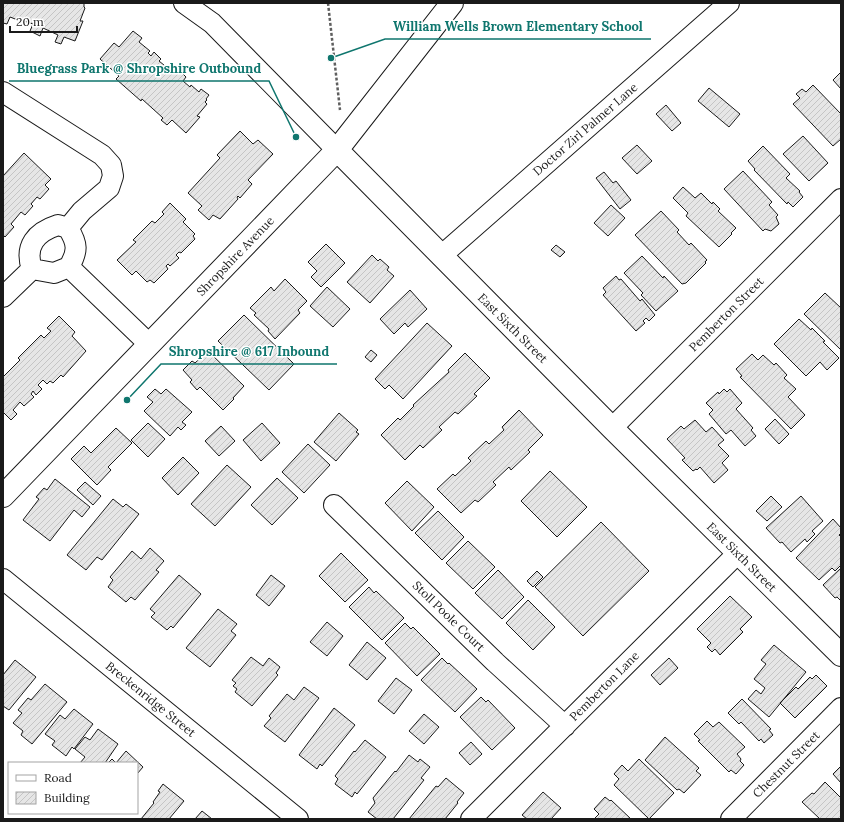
<svg xmlns="http://www.w3.org/2000/svg" width="844" height="822" viewBox="0 0 844 822" font-family="Lora,serif">
<style>
.building{fill:url(#building-hatch);stroke:#1a1a1a}
.lines{fill:none;stroke-linecap:round;stroke-linejoin:round}
.minor-casing{stroke:#1a1a1a;stroke-width:22}
.tertiary-casing{stroke:#1a1a1a;stroke-width:24}
.path{stroke:#5f5f5f;stroke-width:2.5;stroke-dasharray:3 2;stroke-linecap:butt}
.minor{stroke:#fff;stroke-width:20}
.tertiary{stroke:#fff;stroke-width:22}
.labels{text-anchor:middle;dominant-baseline:central;stroke-width:3;stroke-linejoin:round;paint-order:stroke}
.street-label{font-size:12px;fill:#1a1a1a;stroke:#fff}
.leader{fill:none;stroke:#0f766e;stroke-width:1.5}
.callout-dot{fill:#0f766e;stroke:#fff;stroke-width:1.5}
.callout-label{font-size:13px;text-anchor:middle;font-weight:bold;fill:#0f766e;stroke:#fff;stroke-width:3;stroke-linejoin:round;paint-order:stroke}
</style>
<defs>
<pattern id="building-hatch" width="6" height="6" patternUnits="userSpaceOnUse"><rect width="6" height="6" fill="#e6e6e6"/><path d="M-1 1l2-2M0 6l6-6M5 7l2-2" fill="none" stroke="#c5c5c5"/></pattern>
</defs>
<rect width="100%" height="100%" fill="#fff"/>
<path class="building" d="M3,3H84V7L85,8L80,21H83L75,41L64,37L61,44L55,42L58,35L43,28L40,36L30,31L33,24L24,21L23,22L10,17L7,24L3,23Z
M133,31L142,38L139,42L150,51L148,53L151,56L154,52L161,59L159,61L170,70L172,68L177,72L179,70L186,77L183,81L190,87L191,85L199,92L201,89L209,95L206,99L207,100L205,102L207,104L197,116L200,117L186,133L172,120L167,125L161,120L163,118L142,99L141,101L116,79L119,76L100,59L114,43L119,47Z
M841,72V89L833,80Z
M813,85L841,114V139L833,146L793,104L800,98L796,94L802,89L806,92Z
M709,88L740,114L729,127L698,101Z
M666,105L681,123L672,131L656,114Z
M240,131L253,144L258,140L273,154L248,180L252,184L240,198L238,196L237,197L238,199L220,219L213,215L209,220L198,210L202,206L188,193L220,158L217,155Z
M803,136L828,163L809,181L783,154Z
M637,145L652,161L637,174L622,158Z
M763,146L790,174L786,178L800,191L799,192L803,197L793,207L788,202L787,204L754,170L755,169L748,161Z
M24,153L51,179L45,185L49,189L40,199L37,197L31,204L33,206L25,215L21,212L11,224L14,227L5,237L3,235V176Z
M743,171L772,202L769,205L778,215L776,217L779,224L771,231L765,229L763,231L724,189Z
M604,172L613,183L616,181L631,200L620,209L596,178Z
M683,187L695,198L701,193L712,204L713,202L720,209L718,211L736,228L731,233L732,234L719,247L686,216L688,213L673,198Z
M170,203L186,219L183,222L195,234L193,236L195,239L181,253L179,252L176,255L179,258L170,266L168,264L166,266L168,269L154,283L150,280L147,282L136,271L132,275L117,260L136,242L133,240L152,221L155,223L164,214L162,212Z
M611,205L625,218L608,236L594,223Z
M661,211L679,230L677,232L689,245L691,243L707,260L705,262L706,263L686,283L682,284L635,235Z
M326,244L345,263L321,287L311,277L317,271L308,262Z
M556,245L565,252L560,257L551,250Z
M372,255L378,261L380,259L389,267L387,270L394,276L370,303L347,282Z
M642,256L663,278L664,276L678,291L656,311L641,295L643,293L624,273Z
M616,276L619,280L621,279L640,301L642,299L655,315L649,321L646,318L643,321L645,323L636,331L603,295L606,292L603,288Z
M285,279L307,301L298,310L300,313L275,339L268,331L269,329L254,315L256,313L250,308L271,287L274,291Z
M327,287L350,309L333,327L310,306Z
M410,290L427,309L408,327L405,323L394,334L380,319Z
M825,293L841,308V350L804,314Z
M244,315L294,364L269,390L218,341Z
M59,316L75,332L72,336L86,351L63,377L61,375L53,383L50,381L47,384L43,380L38,385L42,389L36,395L33,391L31,394L34,397L24,406L20,402L13,410L17,414L11,420L3,412V377L20,360L18,358L41,335L44,338L51,331L47,328Z
M799,319L811,330L812,328L825,341L823,342L839,358L827,370L820,362L806,376L774,344Z
M427,323L452,346L403,399L389,385L385,389L375,379Z
M371,350L377,355L371,362L365,357Z
M208,351L244,386L233,398L234,399L223,410L200,387L197,390L190,382L192,380L183,370L192,361L195,363Z
M465,353L490,378L474,394L477,396L458,414L455,412L439,427L442,430L423,448L420,445L405,460L381,435L398,418L400,420L414,406L413,405L449,372L448,370Z
M752,354L758,360L763,355L774,365L776,363L787,375L784,378L796,389L788,397L805,415L791,429L740,377L742,376L736,369Z
M155,389L161,394L166,389L192,412L182,422L186,425L181,430L178,427L170,436L144,411L153,402L147,397Z
M724,389L727,392L730,389L742,403L736,409L753,428L751,430L756,436L745,446L731,430L726,434L709,414L713,410L706,403L718,392L719,394Z
M519,410L543,435L528,450L530,452L511,470L509,467L493,482L496,485L478,502L475,500L461,513L437,489L453,474L455,476L471,461L468,458L486,441L489,444L504,430L502,427Z
M339,413L358,430L356,432L359,434L336,461L314,442Z
M775,419L789,434L779,444L765,429Z
M695,420L706,432L712,427L724,440L718,445L729,456L722,463L728,470L714,483L700,467L697,470L696,469L693,471L682,460L685,458L667,439L681,426L684,429Z
M148,423L165,439L148,457L131,440Z
M262,423L280,443L261,461L243,440Z
M221,426L235,441L219,456L205,441Z
M116,428L132,443L108,467L111,470L97,485L71,459L84,446L91,453Z
M308,444L330,465L304,493L282,472Z
M183,457L199,473L178,495L162,478Z
M227,465L251,487L215,526L191,504Z
M550,471L587,507L557,537L521,501Z
M277,478L298,498L272,525L251,505Z
M55,479L90,507L82,517L74,510L50,541L23,520L39,499L36,497L44,488L47,490Z
M407,481L434,507L412,531L385,503Z
M85,482L101,496L93,505L77,490Z
M771,496L782,507L767,521L756,511Z
M801,496L823,521L812,531L815,534L807,542L805,539L791,552L782,542L780,543L766,528Z
M113,499L123,507L126,504L139,514L102,560L97,557L86,570L67,555Z
M438,511L464,537L442,560L415,533Z
M833,519L841,528V533L839,535L841,537V565L835,571L832,568L819,580L796,558Z
M601,522L649,571L583,636L535,587Z
M468,541L495,567L473,589L446,563Z
M150,548L164,561L156,570L159,572L135,600L131,597L126,602L108,587L113,580L110,577L132,551L141,559Z
M341,553L368,580L345,602L319,576Z
M841,568V601L837,597L835,598L823,585Z
M498,570L524,597L502,619L475,593Z
M537,571L543,577L533,587L527,581Z
M179,575L201,594L173,628L171,626L167,630L151,617L155,613L150,609Z
M271,575L285,586L269,606L256,595Z
M369,587L374,593L376,591L404,618L382,640L349,607Z
M730,596L752,617L740,629L743,632L720,655L715,649L712,652L707,647L711,643L697,629Z
M528,600L555,627L533,650L506,623Z
M218,609L237,624L231,631L236,635L210,667L186,648Z
M327,622L343,636L327,656L310,642Z
M405,623L411,629L413,627L440,654L417,676L385,643Z
M367,642L386,658L367,680L349,665Z
M774,645L806,672L769,717L748,699L756,690L761,694L765,688L754,679L766,664L761,660Z
M251,657L263,666L269,658L280,667L276,673L278,675L252,706L235,692L237,689L233,686L236,683L232,680Z
M442,658L448,664L449,663L477,689L455,712L421,680Z
M669,658L678,668L660,685L651,675Z
M15,660L36,677L9,710L3,706V675Z
M816,675L827,686L795,718L780,703L796,687L798,689L810,677L812,679Z
M396,678L412,690L394,714L378,701Z
M45,684L67,702L32,744L21,735L23,731L13,723L22,713L18,710L28,698L31,700Z
M304,687L319,698L285,742L264,726L271,718L269,716L287,694L294,700Z
M481,697L486,702L488,700L515,728L492,750L460,717Z
M742,699L771,729L769,730L773,735L764,743L761,739L759,741L741,722L739,724L728,713Z
M334,708L355,725L322,766L320,764L317,769L299,755Z
M74,709L93,724L74,749L72,747L66,756L52,745L55,741L45,734L60,715L65,719Z
M424,714L439,727L424,744L409,731Z
M707,721L713,727L719,722L745,747L737,754L741,759L740,761L744,765L736,774L731,770L729,772L698,741L700,740L694,734Z
M98,729L118,744L105,763H80L85,757L75,749L85,737L90,740Z
M665,737L699,768L696,771L701,775L684,793L679,789L677,790L645,760Z
M365,740L386,757L357,794L355,792L352,797L335,784L338,779L335,776L354,751L355,752Z
M471,742L482,754L470,765L459,753Z
M126,751L143,767L137,774V763H108L112,759L116,763Z
M409,755L418,762L420,759L430,767L421,778L424,780L393,819H377L368,812L375,803L373,798L395,771L396,772Z
M639,759L674,793L649,819L614,785L619,779L614,774L622,765L628,771Z
M841,766V783L833,774Z
M446,778L464,793L457,802L458,803L445,819H409L436,786L438,787Z
M825,782L841,798V819H820L802,802L812,793L814,794Z
M163,784L184,801L169,819H141L154,803L153,802L160,792L158,791Z
M543,792L561,808L551,819H527L522,815Z
M605,797L610,801L611,800L631,819H594L599,814L594,809Z
M202,811L212,819H195Z"/>
<g class="lines">
<g class="minor-casing">
<path id="minor" d="M184,3L212,23L337,150
M3,92L102,155L111,165L113,176L109,188L82,211L68,228
M58,225L68,228C78,244 78,251 69,267L54,273L32,269C24,246 36,232 58,225Z
M441,256L729,3
M69,267L149,344
M3,297L32,269
M612,428L841,199
M334,505L495,662L565,726
M3,579L298,819
M471,819L738,553
M731,819L841,708"/>
</g>
<g class="tertiary-casing">
<path id="tertiary" d="M337,150L612,428L841,655
M3,496L337,150L452,3"/>
</g>
<path class="path" d="M328,3L340,110"/>
<use href="#minor" class="minor"/>
<use href="#tertiary" class="tertiary"/>
</g>
<g class="labels">
<g class="street-label">
<text transform="translate(585 129) rotate(-41)">Doctor Zirl Palmer Lane</text>
<text transform="translate(235 256) rotate(-46)">Shropshire Avenue</text>
<text transform="translate(726 314) rotate(-45)">Pemberton Street</text>
<text transform="translate(513 328) rotate(45)">East Sixth Street</text>
<text transform="translate(742 557) rotate(45)">East Sixth Street</text>
<text transform="translate(449 616) rotate(44)">Stoll Poole Court</text>
<text transform="translate(604 686) rotate(-45)">Pemberton Lane</text>
<text transform="translate(151 699) rotate(39)">Breckenridge Street</text>
<text transform="translate(786 764) rotate(-45)">Chestnut Street</text>
</g>
</g>
<path class="leader" d="M331 58L385 39H651M296 137L269 81H9M127 400L161 364H337"/>
<g class="callout-dot">
<circle cx="331" cy="58" r="4"/>
<circle cx="296" cy="137" r="4"/>
<circle cx="127" cy="400" r="4"/>
</g>
<g class="callout-label">
<text x="518" y="31">William Wells Brown Elementary School</text>
<text x="139" y="73">Bluegrass Park @ Shropshire Outbound</text>
<text x="249" y="356">Shropshire @ 617 Inbound</text>
</g>
<rect width="844" height="822" fill="none" stroke="#1a1a1a" stroke-width="8"/>
<rect x="8" y="762" width="130" height="52" fill="#ffffff" stroke="#a3a3a3"/>
<rect x="16" y="775" width="20" height="6" fill="#ffffff" stroke="#a3a3a3"/>
<text x="44" y="782" font-size="12" fill="#1a1a1a">Road</text>
<rect x="16" y="792" width="20" height="12" fill="url(#building-hatch)" stroke="#a3a3a3"/>
<text x="44" y="802" font-size="12" fill="#1a1a1a">Building</text>
<path d="M10 26v6h67v-6" fill="none" stroke="#1a1a1a" stroke-width="2"/>
<text x="16" y="26" font-size="12" fill="#1a1a1a" stroke="#ffffff" stroke-width="3" paint-order="stroke">20 m</text>
</svg>
